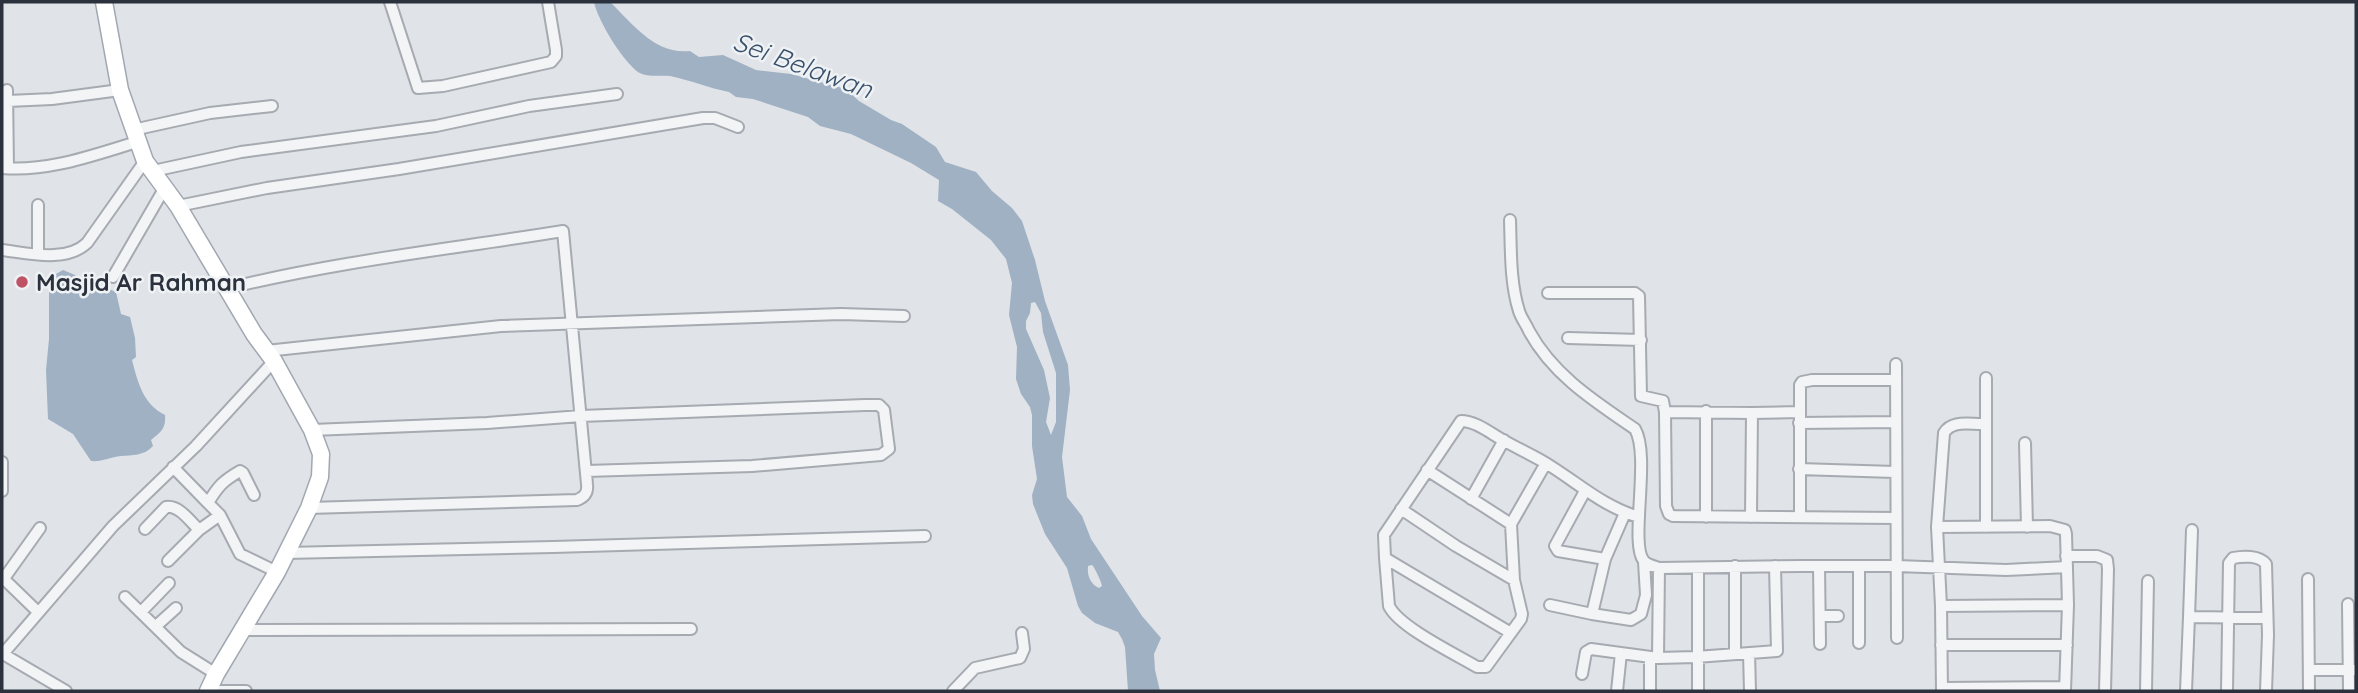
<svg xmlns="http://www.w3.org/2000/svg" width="2358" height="693" viewBox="0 0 2358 693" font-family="Quicksand,sans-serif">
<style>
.water{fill:#9fb1c3;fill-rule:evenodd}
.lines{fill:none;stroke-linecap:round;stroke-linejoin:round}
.street-casing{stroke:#a6aab1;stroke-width:14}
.primary-casing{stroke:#a1a8b2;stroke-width:19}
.street{stroke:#f2f4f6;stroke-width:10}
.primary{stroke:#fff;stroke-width:16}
.poi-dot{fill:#be5366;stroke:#eff2f5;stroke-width:2.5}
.labels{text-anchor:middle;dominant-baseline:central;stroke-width:5;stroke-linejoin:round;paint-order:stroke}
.poi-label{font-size:24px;font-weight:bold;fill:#2b323d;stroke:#eff2f5;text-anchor:start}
.water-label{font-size:26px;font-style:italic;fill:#39516c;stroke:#eff2f5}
</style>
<rect width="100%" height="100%" fill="#e0e3e7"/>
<path class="water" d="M594,2H610C632,23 655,55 690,51L699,57L723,55L756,70L791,74L846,89L859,101L891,120L902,124L936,147L945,162L976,172L992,191L1012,208L1022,221L1035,260L1045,301L1068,365L1070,390L1062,457L1067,497L1082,516L1091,539L1142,616L1161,638L1154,654L1155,670L1160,691H1128L1125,647L1122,639L1118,632L1095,623L1082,613L1078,606L1067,568L1045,534L1033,504L1032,495L1037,479L1032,446V415L1030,407L1021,394L1016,379L1017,347L1009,315L1012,283L1006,259L991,240L952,209L938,201L939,180L911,163L851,134L820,126L808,117L753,99L736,97L729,92C709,88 690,80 670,76C661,75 651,77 642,74C626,68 597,19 594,2ZM1035,302L1041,313L1043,332L1056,373V422L1051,435L1046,422L1050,398L1044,370L1026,329V321L1030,313L1031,303ZM1092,565C1094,566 1102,583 1102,586L1099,588C1090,584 1087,575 1088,566Z
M63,270L116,292L121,314L130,317L135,338L136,357L132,360C138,383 143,404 165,415C166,429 161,432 151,440L153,446C144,456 132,455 121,456C110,457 102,462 91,461L73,434L48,419L46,370L49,339V285L56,274Z"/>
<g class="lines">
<g class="street-casing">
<path id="street" d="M390,2L418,88L443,86L551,62L556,56V50L548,2
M7,90L8,168
M8,101L52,99L120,90
M133,130L210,113L272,106
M2,168C49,172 93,155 137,142
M153,171L241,152L436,126L529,106L617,94
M38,205V254
M178,206L267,188L399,169L703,118H715L738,127
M1510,220C1511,249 1510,283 1519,311C1521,318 1526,324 1529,331C1553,375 1594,401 1635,429C1651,456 1629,545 1644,561C1647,565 1654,566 1659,568L1801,566H1897L2006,570L2067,567
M2,250C28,253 66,263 87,243L145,161
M113,277L164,189
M229,288C339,261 451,249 563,231L587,484C588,492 585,497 577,500L309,508
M1548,293H1635L1639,296L1641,396L1663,401L1665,412
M1568,338L1641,340
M266,351L501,326L841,314L904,316
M1896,364L1897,638
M1986,378V527
M1752,413L1665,412L1666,506L1669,514L1673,516L1896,518
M1799,423L1896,422
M312,430L487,423L581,416L865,405H879L884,410L889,449L881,455L752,466L586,471
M2025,443L2027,527
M2,462V491
M173,467L208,503
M1799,469L1895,472
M1427,470L1511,524
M1585,491L1555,546L1558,551L1605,559
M1471,499L1504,440
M1401,509L1456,546L1514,580
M1625,513L1605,559L1592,614L1631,620L1641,614L1646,595L1644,562
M220,515L208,503C218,486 223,481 240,471L243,473L254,495
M1800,516V385L1802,382L1812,380H1896
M1706,517V411
M1751,517L1752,413L1798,412
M1937,527L2050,526L2065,530L2066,534L2068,605L2065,691
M145,529L166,507C179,505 190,521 199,530L220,515L240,554L277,572
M286,553L553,547L925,536
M2066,556H2097L2107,560L2108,569L2105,691
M1385,558L1389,606C1399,627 1455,654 1477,667H1486L1521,619L1522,614L1514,580L1511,524L1546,463
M168,561L199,530
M1819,566L1820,644
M1859,566V643
M1698,568V691
M2308,579L2309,691
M125,597L181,652L216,674
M2348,604L2349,691
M1550,605L1592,614
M1941,606L2068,605
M38,612L6,581L5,577L40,528
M141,612L169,583
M1820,616H1838
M2189,617L2192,530
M156,626L176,608
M242,630L691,629
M1511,633L1385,558L1384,535L1461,421C1475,421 1489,432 1501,439C1515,447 1530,454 1544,462C1576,481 1603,507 1639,517
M1941,645H2067
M1735,653V566
M1749,653L1750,691
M3,654L66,691
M2,655L113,526L196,446L274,361
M1650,657V691
M1658,658L1659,568
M2309,670H2356
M1582,674L1586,652L1591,649L1658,658L1696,657L1777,651L1775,566
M1942,688L2065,687
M208,691H246
M953,691L975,668L1020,658L1024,649L1022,633
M1617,691L1621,653
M1942,691L1941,606L1937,527L1944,433C1952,419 1971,425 1986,424
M2146,691L2148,581
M2186,691L2189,617L2267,618
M2227,691L2229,563L2233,558C2243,556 2259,555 2266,564L2268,635L2266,691"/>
</g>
<g class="primary-casing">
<path id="primary" d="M104,2L120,90L145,161L178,206L254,334L274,361L312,430L321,454L320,477L309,508L277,572L216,674L208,691"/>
</g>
<use href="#street" class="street"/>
<use href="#primary" class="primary"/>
</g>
<circle class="poi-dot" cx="22" cy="282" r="7"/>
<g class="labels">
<g class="poi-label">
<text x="36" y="282">Masjid Ar Rahman</text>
</g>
<g class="water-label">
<text transform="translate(803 65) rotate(20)">Sei Belawan</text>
</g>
</g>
<rect width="2358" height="693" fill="none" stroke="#2b323d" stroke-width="7"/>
</svg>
